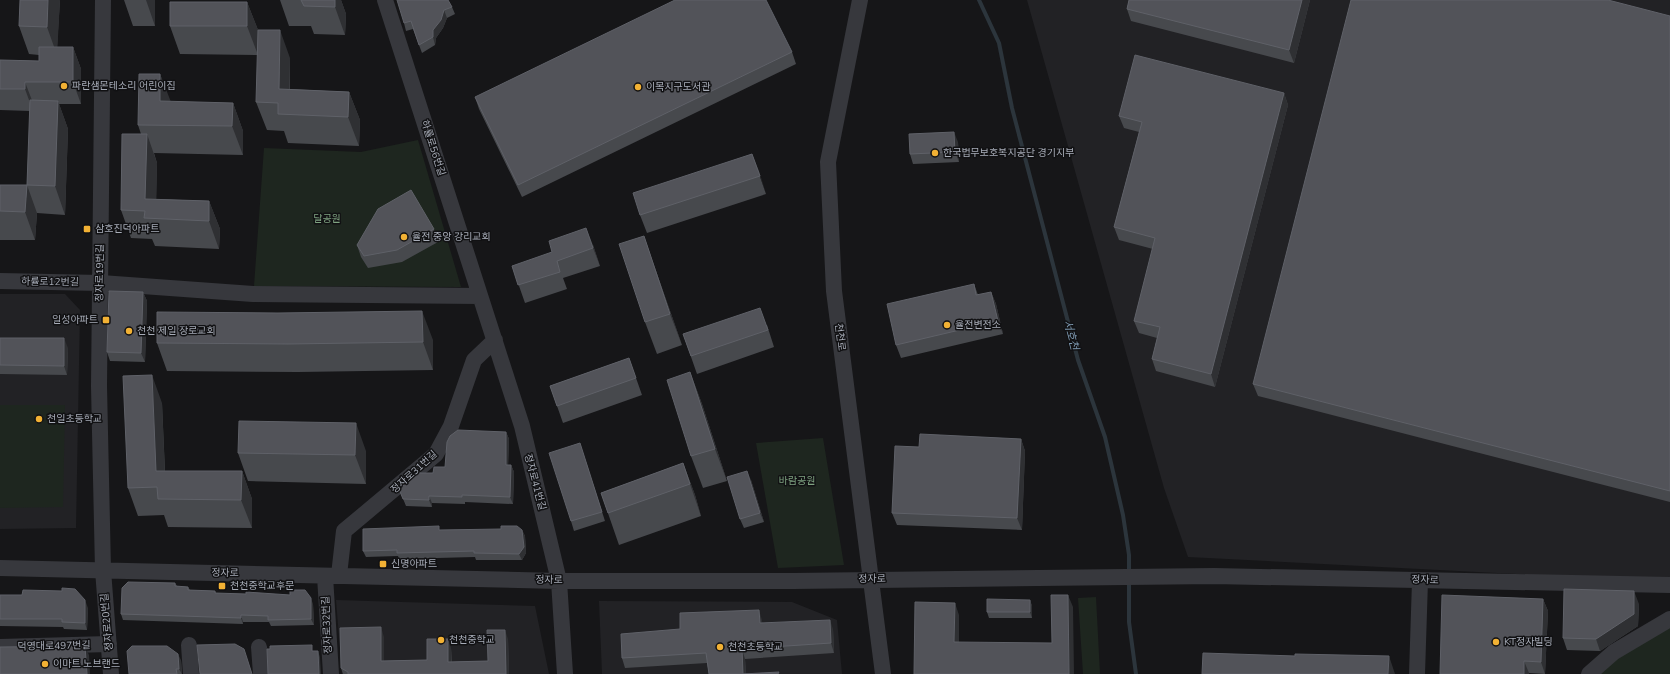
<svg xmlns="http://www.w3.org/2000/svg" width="1670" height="674" viewBox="0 0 1670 674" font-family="'Nunito Sans','Noto Sans KR',sans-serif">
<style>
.built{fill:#222225}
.green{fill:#1e261f}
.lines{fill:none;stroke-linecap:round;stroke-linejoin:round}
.stream{stroke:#2c353c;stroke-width:4}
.minor{stroke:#37383d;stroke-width:16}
.wall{fill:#47494d}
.shaded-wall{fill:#2f3033}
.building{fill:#525359;stroke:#5f6168}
.poi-dot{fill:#f2b134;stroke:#111113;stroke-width:1.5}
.labels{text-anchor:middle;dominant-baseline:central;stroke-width:3;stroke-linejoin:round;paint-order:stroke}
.poi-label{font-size:10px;fill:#a8adb8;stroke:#111113;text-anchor:start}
.street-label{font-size:10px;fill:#a8adb8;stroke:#111113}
.park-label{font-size:10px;fill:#7fa381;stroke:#111113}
.water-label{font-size:11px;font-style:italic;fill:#7f9bb3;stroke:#111113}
</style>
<rect width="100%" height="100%" fill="#161618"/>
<path class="built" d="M1027,0H1670V582L1188,557L1164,488Z
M0,294H65L80,310L76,528L0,529Z
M336,600L535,606L549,674H342Z
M599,601L792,602L837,620L842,674H602Z"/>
<path class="green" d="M418,140L461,287L254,286L264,148L361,152Z
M0,405H65L63,507L0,508Z
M823,438L844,565L778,568L756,443Z
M1096,597L1100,674H1083L1078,598Z
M1670,623V674H1593Z"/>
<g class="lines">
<path class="stream" d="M979,0L999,43L1012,108L1078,360L1105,437L1123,515L1129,555V574
M1129,581V622L1136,674"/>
<path class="minor" d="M103,0L99,386L103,570L111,674
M385,0L522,426L559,581L565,674
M860,0L828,162L834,291L883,674
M0,281L101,283L253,294L480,296
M0,568L559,581H793L1214,576L1670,585
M339,575L344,531L436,454L451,426L474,360L495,340
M325,576L331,674
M189,645L191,674
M0,647L109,644
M259,647L261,674
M1417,674L1420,581
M1589,674L1614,652L1670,619"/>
</g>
<path class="wall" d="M60,0L57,47H73L81,69V104H59L68,129L65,215L37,213L35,240H0V185H27L30,111L0,110V60L39,61V55L29,54L19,26Z
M124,0H155V26H133Z
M280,0H341L346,14L345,35L314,34L311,26H289Z
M1129,0H1310L1294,63L1131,21L1127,9Z
M247,2L258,30V55L180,54L170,26Z
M452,7L455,14L447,18L443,28L436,38L435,45L422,53L413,29L406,31L404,23Z
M1670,16V502L1258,396L1253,384Z
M792,52L796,64L522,197L479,109L475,97Z
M290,58V89L349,92L360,120L359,146L288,143L284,131L267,130L256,102Z
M160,74L170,102L233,103L243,131V155L154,153L157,163L156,199L209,201L220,229L219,249L155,246L152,239L131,238L121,210L141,134L138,125Z
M1284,93L1288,105L1215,387L1156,371L1152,359L1157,338L1139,333L1134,321L1153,249L1119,240L1114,227L1139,132L1124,128L1119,116Z
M958,142L959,162L913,164L910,154Z
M752,154L766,194L647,233L640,215Z
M434,229L438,242L402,262L368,268L361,257L357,245Z
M644,236L655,268L682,345L657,354L645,322Z
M593,245L600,266L563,278L567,289L525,303L512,266Z
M974,284L978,295L991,292L996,304L1003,334L901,358L896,345Z
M143,292L147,301L145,362L110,361L107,352Z
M767,325L774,347L697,374L683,334Z
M0,338L68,348L67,375L0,374Z
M433,340V370L298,372L167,371L157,343Z
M629,358L642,395L563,423L550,386Z
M690,372L702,404L727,481L703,488L691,456Z
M162,403L165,471H242L252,499V528L168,527L164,515L138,516L128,488Z
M506,432L509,439L508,465H511L514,472L513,504L465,502V504L432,503V507L406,506L399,489L445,467Z
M1021,439L1025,451L1022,530L897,525L892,513L919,447Z
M580,443L605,521L574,531L571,521Z
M366,451V484L248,481L238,453Z
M683,463L695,495L701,516L619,545L601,493Z
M751,480L764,522L744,528L740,519Z
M440,530H522L525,536L526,553L522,560H476L475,557L399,559L398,556L366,557L363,551Z
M175,583L177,586L188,587L190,590L215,591L216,593L313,604L314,625L271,626L269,622H243V624L123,620L121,614Z
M0,595L88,608L87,630L64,629L63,627L0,626Z
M1543,599L1548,611L1545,674L1529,673V674H1440Z
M1030,600L1032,606V618H989L987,612Z
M1639,604L1638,626L1600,651L1567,650L1563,638Z
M762,620V623L833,629L834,653L745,659L746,674H779H709L707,663L625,668L622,658L680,629Z
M384,637V661L427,660L451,648L452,662L488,661L508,639L509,674H343L341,668Z
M181,660L182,674H129Z"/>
<path class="shaded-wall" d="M48,0H60L57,55L47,27Z
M146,0H155V26Z
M335,0H341L346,14L345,35L335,7Z
M1302,0H1310L1294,63L1289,50Z
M247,2L258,30V55L247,26Z
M444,10L447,18L443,28L436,38L435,45L433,37V30Z
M280,30L290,58L289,115L279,89Z
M73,47L81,69V104L73,82Z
M160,74L171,102L160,101Z
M25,82L33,103V111L25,89Z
M349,92L360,120L359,146L348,117Z
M1284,93L1288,105L1215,387L1211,374Z
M58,101L68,129L65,215L55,186Z
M233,103L243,131V155L232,126Z
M954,132L958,142L959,162L955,152Z
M147,134L157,163L156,218L145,199Z
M752,154L759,171L766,194L760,176Z
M27,185L37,213L35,240L25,212Z
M209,201L220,229L219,249L209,221Z
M586,228L593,245L600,266L593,248Z
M644,236L655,268L682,345L670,314Z
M143,292L147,301L145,362L141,353Z
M991,292L996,304L1003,334L998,321Z
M422,311L433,340V370L423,342Z
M64,338L68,348L67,375L64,366Z
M690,372L702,404L727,481L715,449Z
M152,375L162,403L166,499L156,471Z
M356,423L366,451V484L355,455Z
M506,432L509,439L508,472L506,465Z
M1021,439L1025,451L1022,530L1017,518Z
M683,463L695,495L701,516L690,484Z
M511,465L514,472L513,504L510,497Z
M242,471L252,499V528L241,500Z
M747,471L751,480L764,522L760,513Z
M429,496L432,503V507L429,500Z
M522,530L525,536L526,553L522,560L519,554Z
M1634,591L1639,604L1638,626L1600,651L1596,639Z
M1068,595L1073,607L1074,674H1069Z
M311,598L313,604L314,625L311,619Z
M1543,599L1548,611L1545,674L1541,662Z
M85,600L88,608L87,630L85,623Z
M1030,600L1032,606V618L1030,612Z
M955,603L959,615V654L954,642Z
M759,610L762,620L763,633L760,623Z
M241,615L243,622V624L241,618Z
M830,620L833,629L834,653L831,643Z
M381,627L384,637V670L381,661Z
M505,630L508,639L509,674H506Z
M448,639L451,648L452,671L448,662Z
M85,646L89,655L90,674H87Z
M742,649L745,659L746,674H743Z
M318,651L320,657L321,674H319Z
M178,654L181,660L182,674L179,669Z
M1389,656L1395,674H1388Z
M1524,661L1529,673V674H1524Z"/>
<path class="building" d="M20,0H48L47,27L19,26Z
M301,0H335V7L304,6Z
M397,0H448L452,7L444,10L441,20L433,30V37L419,45L411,21L404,23Z
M675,0H766L792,52L518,185L475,97Z
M1129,0H1302L1289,50L1127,9Z
M1351,0H1608L1670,16V491L1253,384Z
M170,2H247V26H170Z
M258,30H280L279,89L349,92L348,117L278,114V103L256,102Z
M39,47H73V82H25V89H0V60L39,61Z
M1135,55L1284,93L1211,374L1152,359L1160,327L1134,321L1155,238L1114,227L1142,122L1119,116Z
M139,74H160V101L233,103L232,126L138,125Z
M30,100L58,101L55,186L27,185Z
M954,132L955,152L910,154L909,134Z
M122,134H147L145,199L209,201V221L144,218L145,211L121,210Z
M752,154L760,176L640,215L633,193Z
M0,185H27L25,212L0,211Z
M411,190L434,229L397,250L364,256L357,245L378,209Z
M586,228L593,248L557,261L560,272L518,285L512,266L552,252L549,241Z
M644,236L670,314L645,322L619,244Z
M974,284L976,295L991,292L998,321L896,345L887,304Z
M109,291L143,292L141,353L107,352Z
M760,308L768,330L691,356L683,334Z
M422,311L423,342L288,344L157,343V312L278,313Z
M0,338H64V366L0,365Z
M629,358L636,378L557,406L550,386Z
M690,372L715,449L691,456L667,380Z
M152,375L156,471H242L241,500L158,499L157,487L128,488L123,376Z
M239,421L356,423L355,455L238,453Z
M458,430L506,432V465H511L510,497L462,495V497L429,496V500L403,499L399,489L417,473H433L434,467H445L447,442L450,436Z
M920,434L1021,439L1017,518L892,513L895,446L919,447Z
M580,443L602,512L571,521L549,453Z
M683,463L690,484L608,513L601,493Z
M747,471L760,513L740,519L727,477Z
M439,526V530L501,529V526H517L522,530L524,547L519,554L474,553V551L397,553V550L363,551V529Z
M128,582L175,583V586L188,587V590L215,591V593L246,594V592L290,595V590H305L311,598V619L268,620V616L241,615V618L121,614L122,588Z
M62,588L75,589L85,600V623L62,622V619H0V595H22L23,590L62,591Z
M1564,589L1634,591V614L1596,639L1563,638Z
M1051,595H1068L1069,674H914L915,602L955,603L954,642L1052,643Z
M1442,595L1543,599L1541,662L1524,661V674H1440Z
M987,599L1030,600V612H987Z
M759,610L760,623L830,620L831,643L742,649L743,674L779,672L778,674H709L706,653L622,658L621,634L680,629V613Z
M381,627V661L427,660V639H448V662L488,661L487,630H505L506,674H348V672L341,668L340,628Z
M235,644L244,649L252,674H200L197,645Z
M312,645V651H318L319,674H268L267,649H270V646Z
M85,646L87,674H0V647Z
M132,646H167L178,654L179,669H176L177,674H129L127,651Z
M1203,653L1295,656V654L1389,656L1388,674H1202Z"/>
<g class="poi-dot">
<circle cx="64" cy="86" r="4"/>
<circle cx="638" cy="87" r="4"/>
<circle cx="935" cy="153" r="4"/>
<rect x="83" y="225" width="8" height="8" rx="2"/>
<circle cx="404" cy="237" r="4"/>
<rect x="102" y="316" width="8" height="8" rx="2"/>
<circle cx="947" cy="325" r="4"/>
<circle cx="129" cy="331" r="4"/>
<circle cx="39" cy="419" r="4"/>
<rect x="379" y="560" width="8" height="8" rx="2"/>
<rect x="218" y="582" width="8" height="8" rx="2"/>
<circle cx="441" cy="640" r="4"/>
<circle cx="1496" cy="642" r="4"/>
<circle cx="720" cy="647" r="4"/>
<circle cx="45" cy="664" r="4"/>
</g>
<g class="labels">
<g class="poi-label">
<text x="72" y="86">파란샘몬테소리 어린이집</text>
<text x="646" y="87">이목지구도서관</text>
<text x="943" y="153">한국법무보호복지공단 경기지부</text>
<text x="95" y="229">삼호진덕아파트</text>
<text x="412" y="237">율전 중앙 강리교회</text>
<text x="98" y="320" text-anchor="end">일성아파트</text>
<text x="955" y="325">율전변전소</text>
<text x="137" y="331">천천 제일 장로교회</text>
<text x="47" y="419">천일초등학교</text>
<text x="391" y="564">신명아파트</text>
<text x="230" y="586">천천중학교후문</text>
<text x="449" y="640">천천중학교</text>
<text x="1504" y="642">KT정자빌딩</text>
<text x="728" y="647">천천초등학교</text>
<text x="53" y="664">이마트 노브랜드</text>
</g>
<g class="street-label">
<text transform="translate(433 148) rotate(72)">하률로56번길</text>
<text transform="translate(100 273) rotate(-89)">정자로19번길</text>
<text transform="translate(50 282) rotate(1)">하률로12번길</text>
<text transform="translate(840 337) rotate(83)">천천로</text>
<text transform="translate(414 472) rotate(-42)">정자로31번길</text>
<text transform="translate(535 482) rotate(75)">정자로41번길</text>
<text transform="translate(225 573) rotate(1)">정자로</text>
<text transform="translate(872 579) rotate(-1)">정자로</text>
<text transform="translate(549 580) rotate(1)">정자로</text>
<text transform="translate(1425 580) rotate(2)">정자로</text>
<text transform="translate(107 622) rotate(-95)">정자로20번길</text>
<text transform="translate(327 625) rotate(-93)">정자로32번길</text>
<text transform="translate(54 646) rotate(-1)">덕영대로497번길</text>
</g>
<g class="park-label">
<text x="327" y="219">달공원</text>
<text x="797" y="481">바람공원</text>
</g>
<g class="water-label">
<text transform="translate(1071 335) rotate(75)">서호천</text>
</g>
</g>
</svg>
